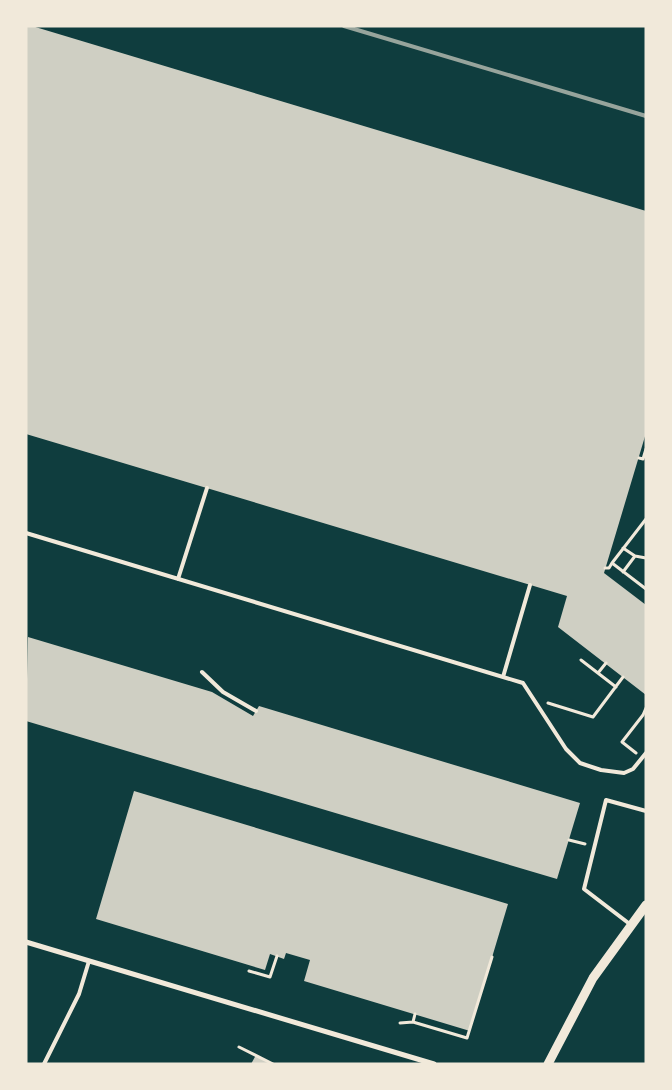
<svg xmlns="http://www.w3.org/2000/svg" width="672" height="1090" viewBox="0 0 672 1090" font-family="Cabin,sans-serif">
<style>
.building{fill:#cfcfc3}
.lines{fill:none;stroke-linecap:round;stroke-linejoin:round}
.path{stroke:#f1e9da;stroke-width:3}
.service{stroke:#f1e9da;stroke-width:4}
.minor{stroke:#f1e9da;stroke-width:5}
.tertiary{stroke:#f1e9da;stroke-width:9}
.rail{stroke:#97a49c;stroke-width:4}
</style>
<rect width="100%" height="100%" fill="#0f3d3e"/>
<path class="building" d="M26,26H32L646,211V433L604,573L646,605V695L558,627L567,596L26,434Z
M28,637L212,692L253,716L259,706L580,803L557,879L26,721Z
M134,791L508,904L470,1031L304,981L310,960L286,953L284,959L270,954L265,970L96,919Z
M256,1055L273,1064H251Z"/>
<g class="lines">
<path class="path" d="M639,458L643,459L646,449
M646,519L612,563L646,589
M623,548L635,556
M605,568H609L612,563
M623,572L635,556L646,558
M581,660L616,687
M598,673L606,663
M548,703L593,717L623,677
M636,753L622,742L643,715L646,708
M569,840L585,844
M249,971L270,977L277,956
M413,1022L415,1014
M400,1023L413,1022L467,1038L492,957
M239,1047L273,1064"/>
<path class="service" d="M26,533L523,683L566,749L580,763L601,770L624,773L633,769L646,753
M178,579L207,488
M202,672L223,692L256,711
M503,677L530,585
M631,925L584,889L606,800L646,811
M44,1064L79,994L89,961"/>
<path class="minor" d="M26,942L434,1064"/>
<path class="tertiary" d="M548,1064L593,978L646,905"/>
<path class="rail" d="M344,26L646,116"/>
</g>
<rect width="672" height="1090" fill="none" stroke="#f1e9da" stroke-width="55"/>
</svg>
